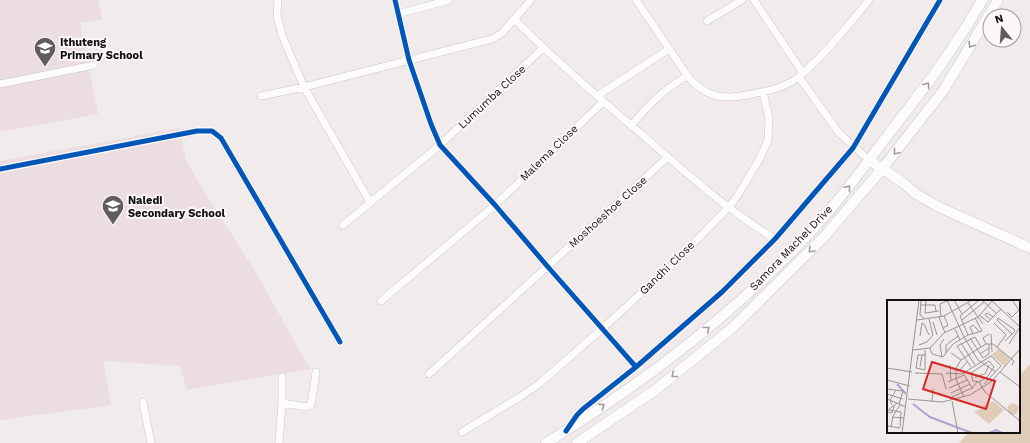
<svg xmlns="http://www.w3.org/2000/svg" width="1030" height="443" viewBox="0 0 1030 443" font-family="'Work Sans',sans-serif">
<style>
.built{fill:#ebdde0}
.grass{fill:#dfcdb9}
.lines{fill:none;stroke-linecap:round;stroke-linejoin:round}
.street-casing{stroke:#cbc7c7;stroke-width:8}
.secondary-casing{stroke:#cbc7c7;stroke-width:11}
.street{stroke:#fdfcfc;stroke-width:7}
.secondary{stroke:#fdfcfc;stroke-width:10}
.cycleway-casing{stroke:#fef7f8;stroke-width:8}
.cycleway{stroke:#0057b8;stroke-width:5}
.oneway{stroke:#9f9e9e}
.labels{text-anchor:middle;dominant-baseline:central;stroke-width:4;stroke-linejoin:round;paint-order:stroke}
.poi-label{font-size:11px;font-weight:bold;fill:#131011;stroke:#fef7f8;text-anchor:start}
.street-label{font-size:11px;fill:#131011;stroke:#fef7f8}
.inset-river{fill:none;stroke:#b0a4d0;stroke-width:2}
.inset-road{fill:none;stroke:#989394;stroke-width:1}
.view{fill:#d62828;fill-opacity:0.15;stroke:#d62828;stroke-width:2}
.inset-edge{fill:none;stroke:#131011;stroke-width:2}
</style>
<rect width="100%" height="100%" fill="#f1ebec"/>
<path class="built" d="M0,0H98L102,19L80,23L98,114L0,132Z
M179,128L186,160L194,175L258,276L304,359L311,369L187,390L180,366L103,361L111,405L0,420V161Z"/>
<path class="grass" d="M1030,364V443H959L969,432H1019V376Z"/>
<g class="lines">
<g class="street-casing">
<path id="street" d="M278,0L277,16L282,35L304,87L370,202
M395,0L409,60L431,124L440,145L495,205L548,267L636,367
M636,0L689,78C707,97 722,100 747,95C765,92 784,88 799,77C805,72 811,65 817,60C836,41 852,21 869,0
M754,0L803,73
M398,14L449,0
M514,19C554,59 596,95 639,132C682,170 726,209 775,239
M707,21L742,0
M799,77L839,133L869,160
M0,84L94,65
M261,96L304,87L492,39L502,33L531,0
M597,96L669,49
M631,126C649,104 663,90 687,76
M0,169L197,131H212L221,138L340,342
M343,225L440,145L543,48
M381,301L495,205L603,102
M429,374L668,157
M282,377V403L307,407L311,405L316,372
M143,402L151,443
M570,426L577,415L583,409L636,367L722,292L775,239L853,148L940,0
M462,432L523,395L540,383L603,328L674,263L729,207L738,195L760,158L768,140L769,119L763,92
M279,443L282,403"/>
</g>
<g class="secondary-casing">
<path id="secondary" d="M869,160L902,182L916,194L939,207L1030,248
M546,443C644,383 736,313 814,228C843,197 868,161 894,127C926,86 957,45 982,0
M577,443L654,391L731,329L824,237L882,169L943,91L998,0"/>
</g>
<use href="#street" class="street"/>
<use href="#secondary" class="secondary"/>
<g class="cycleway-casing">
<path id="cycleway" d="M395,0L409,60L431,124L440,145L495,205L548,267L636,367
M0,169L197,131H212L221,138L340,342
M566,431L577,415L583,409L636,367L722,292L775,239L853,148L940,0"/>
</g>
<use href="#cycleway" class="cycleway"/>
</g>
<defs><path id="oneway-chevron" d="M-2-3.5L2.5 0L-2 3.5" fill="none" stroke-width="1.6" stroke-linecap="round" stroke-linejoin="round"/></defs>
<g class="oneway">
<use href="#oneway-chevron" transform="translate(971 45) rotate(122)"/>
<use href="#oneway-chevron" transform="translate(927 85) rotate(-53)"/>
<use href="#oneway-chevron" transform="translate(896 152) rotate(128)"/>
<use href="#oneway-chevron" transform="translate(848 188) rotate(-50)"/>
<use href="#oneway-chevron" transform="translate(811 250) rotate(135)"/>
<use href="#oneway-chevron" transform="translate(707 329) rotate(-38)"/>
<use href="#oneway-chevron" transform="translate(674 375) rotate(141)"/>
<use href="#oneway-chevron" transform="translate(602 406) rotate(-34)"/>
</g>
<defs>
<g id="school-pin" transform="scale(1.15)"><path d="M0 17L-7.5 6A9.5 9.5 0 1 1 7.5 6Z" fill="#615d5e" stroke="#fef7f8"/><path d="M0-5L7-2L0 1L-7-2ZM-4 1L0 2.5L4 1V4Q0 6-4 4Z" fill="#fff"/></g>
</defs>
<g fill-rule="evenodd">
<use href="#school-pin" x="45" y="48"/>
<use href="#school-pin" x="113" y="206"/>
</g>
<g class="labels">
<g class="poi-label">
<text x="60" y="42">Ithuteng<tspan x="60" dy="13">Primary School</tspan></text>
<text x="128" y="200">Naledi<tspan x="128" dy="13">Secondary School</tspan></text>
</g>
<g class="street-label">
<text transform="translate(492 97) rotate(-43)">Lumumba Close</text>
<text transform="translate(549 153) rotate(-44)">Malema Close</text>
<text transform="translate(608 212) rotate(-42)">Moshoeshoe Close</text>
<text transform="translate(791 248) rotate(-46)">Samora Machel Drive</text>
<text transform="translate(667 268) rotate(-44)">Gandhi Close</text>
</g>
</g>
<g transform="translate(887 300)">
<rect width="133" height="133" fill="#f1ebec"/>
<path d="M106,101L117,110L102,124L87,112ZM120.5 109a5.5 5.5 0 1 1 11 0a5.5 5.5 0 1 1-11 0Z" fill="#dfcdb9"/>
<path d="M112,49L123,58L117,66L104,55Z" fill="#dfcdb9"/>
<path class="inset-river" d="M10,84L19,94M26,104L43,117L85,133M102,133L109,130L115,133"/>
<path class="inset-road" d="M34,0L33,15L37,18M39,0L38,13L52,11M60,0L77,37L91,60L109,72M67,0L75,14M95,0L110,14M104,0L133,27M81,3L96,24M34,5H48L49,11M120,12L125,17L132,10L125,0M92,15L101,22L114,9M52,17L58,33M54,17L53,4L60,1M42,19L46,35M30,20L57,16L85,0M75,20L97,2M104,20L98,15L100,13L106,17M46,22L50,35M107,23L119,35L110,47M56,28L61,25L57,16M68,29L73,40M86,34L83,27L86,25L93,32M104,34L105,52M81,35L73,16L92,0M33,36L35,23L37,24L42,35M83,38L96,58L102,54V48M118,41L128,31V30L111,18L110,20L125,34M74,43L88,65M99,44L96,38L102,34M122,44L133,27M32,45L40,42L46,35M43,48L45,54L56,57L66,44L81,35L95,31L88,18M26,50L43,48L57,33L91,17L105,1M59,53V45L71,36M64,53L74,60M93,54L102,48V44M55,57L53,45L57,39M102,61L107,67L100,77L92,82L86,81L84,73ZM63,65L64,81M33,67L35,55M84,67L70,46L88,37L94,47M0,68L25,72M38,70L29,68L31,55H39M38,70V50M69,70H73L80,62M113,72L133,87M28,73L55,74L59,89M59,73L75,74L104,56L114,66L97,84M76,73L86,89M88,77L98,74L102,65M0,80L23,86M61,82L77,75M92,82L98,92L133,121M62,88L80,80M0,89L16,91L12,104M64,93L83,84M0,94L16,99M65,97L85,88L90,82M77,97L69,79V68L74,60L86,52L99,44H106L127,61L125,65M0,99L19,107M21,99L55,102L83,95L105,81L133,49M45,101L46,89M65,101L71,133M5,105L3,100L9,90M2,110L14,112L13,127M0,111L10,103M0,112L5,113L7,106M5,117L17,118M0,126L13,128M4,127L6,116L13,105M15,133L32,0"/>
<path class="view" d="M45,62L108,81L99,109L36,89Z"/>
<rect width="133" height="133" class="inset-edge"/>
</g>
<g transform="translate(1002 28) rotate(343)"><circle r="19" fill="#fef7f8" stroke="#a09b9c"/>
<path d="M0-3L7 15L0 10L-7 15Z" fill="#615d5e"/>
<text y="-6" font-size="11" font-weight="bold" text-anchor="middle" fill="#131011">N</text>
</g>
</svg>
